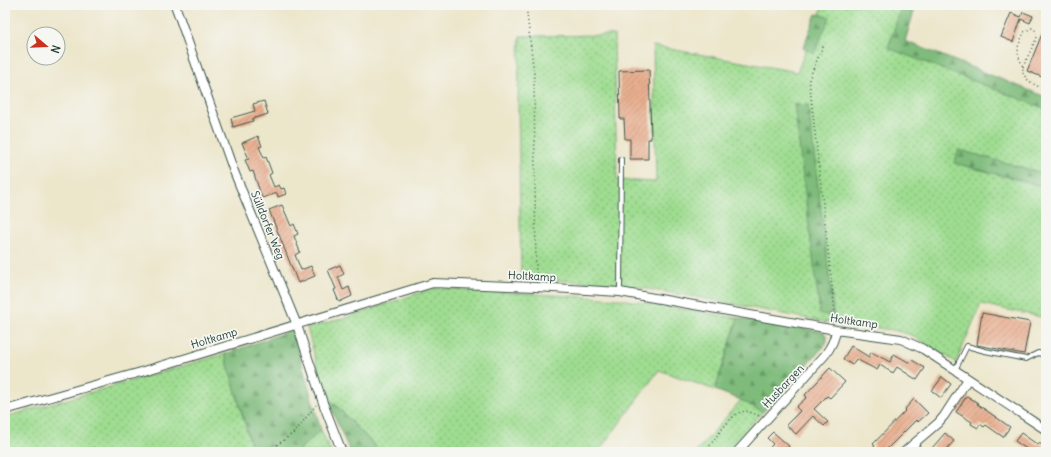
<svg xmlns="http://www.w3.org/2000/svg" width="1051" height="457" viewBox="0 0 1051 457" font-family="Delius,sans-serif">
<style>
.green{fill:url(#green-dots);stroke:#5f8d62}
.forest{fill:url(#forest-firs);stroke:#4f7c58}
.building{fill:url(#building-hatch)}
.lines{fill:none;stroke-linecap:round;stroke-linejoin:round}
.lane-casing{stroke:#3e564b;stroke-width:6}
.street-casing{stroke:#3e564b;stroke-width:10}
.path{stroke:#3e564b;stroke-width:1.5;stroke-dasharray:1 3;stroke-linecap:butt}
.lane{stroke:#fff;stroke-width:4}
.street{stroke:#fff;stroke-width:8}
.labels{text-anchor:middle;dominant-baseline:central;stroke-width:3.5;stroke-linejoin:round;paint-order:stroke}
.street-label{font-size:11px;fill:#1f3d34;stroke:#f6f6f2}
</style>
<defs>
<pattern id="green-dots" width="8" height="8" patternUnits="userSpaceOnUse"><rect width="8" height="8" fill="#9fdd91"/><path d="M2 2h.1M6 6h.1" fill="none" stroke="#81b477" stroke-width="1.8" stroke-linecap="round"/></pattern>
<pattern id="forest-firs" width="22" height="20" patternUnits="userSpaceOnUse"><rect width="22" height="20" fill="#7fbc7b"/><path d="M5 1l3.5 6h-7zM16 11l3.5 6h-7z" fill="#679a66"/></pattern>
<pattern id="building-hatch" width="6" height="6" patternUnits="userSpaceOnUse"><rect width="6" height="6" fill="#e9af90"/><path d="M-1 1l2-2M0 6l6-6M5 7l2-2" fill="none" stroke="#bc9076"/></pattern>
</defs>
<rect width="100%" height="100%" fill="#f6f6f2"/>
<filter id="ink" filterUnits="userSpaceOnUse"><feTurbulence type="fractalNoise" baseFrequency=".025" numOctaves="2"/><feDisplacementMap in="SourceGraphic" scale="8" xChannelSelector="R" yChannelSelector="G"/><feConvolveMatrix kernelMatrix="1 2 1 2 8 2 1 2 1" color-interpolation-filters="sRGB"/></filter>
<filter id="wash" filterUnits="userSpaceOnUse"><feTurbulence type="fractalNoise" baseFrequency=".012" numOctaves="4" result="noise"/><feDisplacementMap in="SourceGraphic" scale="16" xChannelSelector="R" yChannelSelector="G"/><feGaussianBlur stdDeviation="0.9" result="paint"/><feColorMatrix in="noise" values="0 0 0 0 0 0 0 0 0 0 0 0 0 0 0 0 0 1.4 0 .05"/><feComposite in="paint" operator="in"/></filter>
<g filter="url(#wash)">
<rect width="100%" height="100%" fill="#ece6cb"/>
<path class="green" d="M823,5H906L893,45L1046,103V318L981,304L956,362L911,335L893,330L825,322L702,298L616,284L521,278L518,101L520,36L614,35L617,180L656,182L653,46L797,72L811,38Z
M434,288L620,299L738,318L715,390L659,370L598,452H381L325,394L307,328L348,317Z
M225,354L253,452H5V417Z
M741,400L763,412L730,447L728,452H696Z
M321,430L331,452H297Z"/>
<path class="forest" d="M902,5H916L905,41L1046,97V109L888,48Z
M816,14L830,17L814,53L803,48Z
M794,104L808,105L834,316L820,314Z
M959,150L1046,174V187L954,163Z
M738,318L823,332C828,337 828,340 825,345L763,412L741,400L715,390Z
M292,330L321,430L297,452H253L225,354Z
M325,394L381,452H350Z"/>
<g id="blocks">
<path class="building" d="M1023,12L1033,16L1030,23L1021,19L1013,42L1001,37L1011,13L1021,17Z
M1046,24V74L1044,73L1042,77L1027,71Z
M649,70L651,139H648V159H630V139H625L624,119H620L619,71Z
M264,101L268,114L252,119L253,121L233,127L231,118L255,111L253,104Z
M258,136L262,146L259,147L264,158L266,157L272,173L269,175L274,187L279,185L281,189L284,188L286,194L278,197L277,193L262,198L253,171L250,172L245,160L249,159L242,143Z
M282,205L291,226L294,224L298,234L294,236L300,252L295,255L301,270L311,266L315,276L298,283L269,210Z
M340,265L344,274L338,277L343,290L349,287L352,296L339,302L334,290L336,289L328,270Z
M982,313L1030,322L1024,354L977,345Z
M851,346L869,357L871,352L890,362L894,354L910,363L912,360L925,368L917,380L897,367L893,373L880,365L877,370L856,359L852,365L843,359Z
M830,368L845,382L830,398L827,396L814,409L828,422L824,426L813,416L796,434L786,425L800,411L796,407L807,397L805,395Z
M942,377L951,384L941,398L932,391Z
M967,396L978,403L977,404L1010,427L1003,437L986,425L984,427L980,424L978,428L971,424L972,422L956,412Z
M914,399L928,413L918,422L916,420L884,452H868L875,446L873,444L906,410L905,409Z
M773,432L789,446L784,452H766L773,444L767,438Z
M945,433L954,441L944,452H937L932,448Z
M1021,433L1038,445L1039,443L1046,448V452H1031L1015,441Z"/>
</g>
</g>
<g filter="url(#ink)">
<use href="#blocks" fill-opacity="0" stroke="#3e564b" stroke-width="1"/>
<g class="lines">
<g class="lane-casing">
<path id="lane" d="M620,292L621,159
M955,370L967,346L985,351L1026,359L1038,353L1046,355"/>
</g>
<g class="street-casing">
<path id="street" d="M175,5L233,169L297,325L323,403L342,452
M5,410L141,372L433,283L536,287L620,292L836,330L901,339L923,349L1046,430
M912,445L919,452
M737,452L825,355C831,347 835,340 836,330
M904,452L938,423L944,416L968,379"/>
</g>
<path class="path" d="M526,5L534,74L536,279
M823,46L809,79L836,322
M1023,67L1037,37C1037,32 1036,30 1032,28L1024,32L1018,47V55L1023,67V74L1028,80L1035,85L1046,90
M267,452L295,432L316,405
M705,452C713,442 730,415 741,412C748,410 753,413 759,416"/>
<use href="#lane" class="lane"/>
<use href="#street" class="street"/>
</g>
</g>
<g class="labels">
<g class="street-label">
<text transform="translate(268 225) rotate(68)">Sülldorfer Weg</text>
<text transform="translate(532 276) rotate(3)">Holtkamp</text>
<text transform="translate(854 321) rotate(8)">Holtkamp</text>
<text transform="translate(214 338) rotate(-17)">Holtkamp</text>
<text transform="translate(783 386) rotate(-47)">Husbargen</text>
</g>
</g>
<rect width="1051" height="457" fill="none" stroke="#f6f6f2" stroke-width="20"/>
<g transform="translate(46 46) rotate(109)"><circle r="19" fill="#f6f6f2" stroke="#a0aca6"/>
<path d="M0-3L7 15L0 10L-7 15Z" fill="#c8321e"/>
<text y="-6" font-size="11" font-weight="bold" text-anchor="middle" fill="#1f3d34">N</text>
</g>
</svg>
